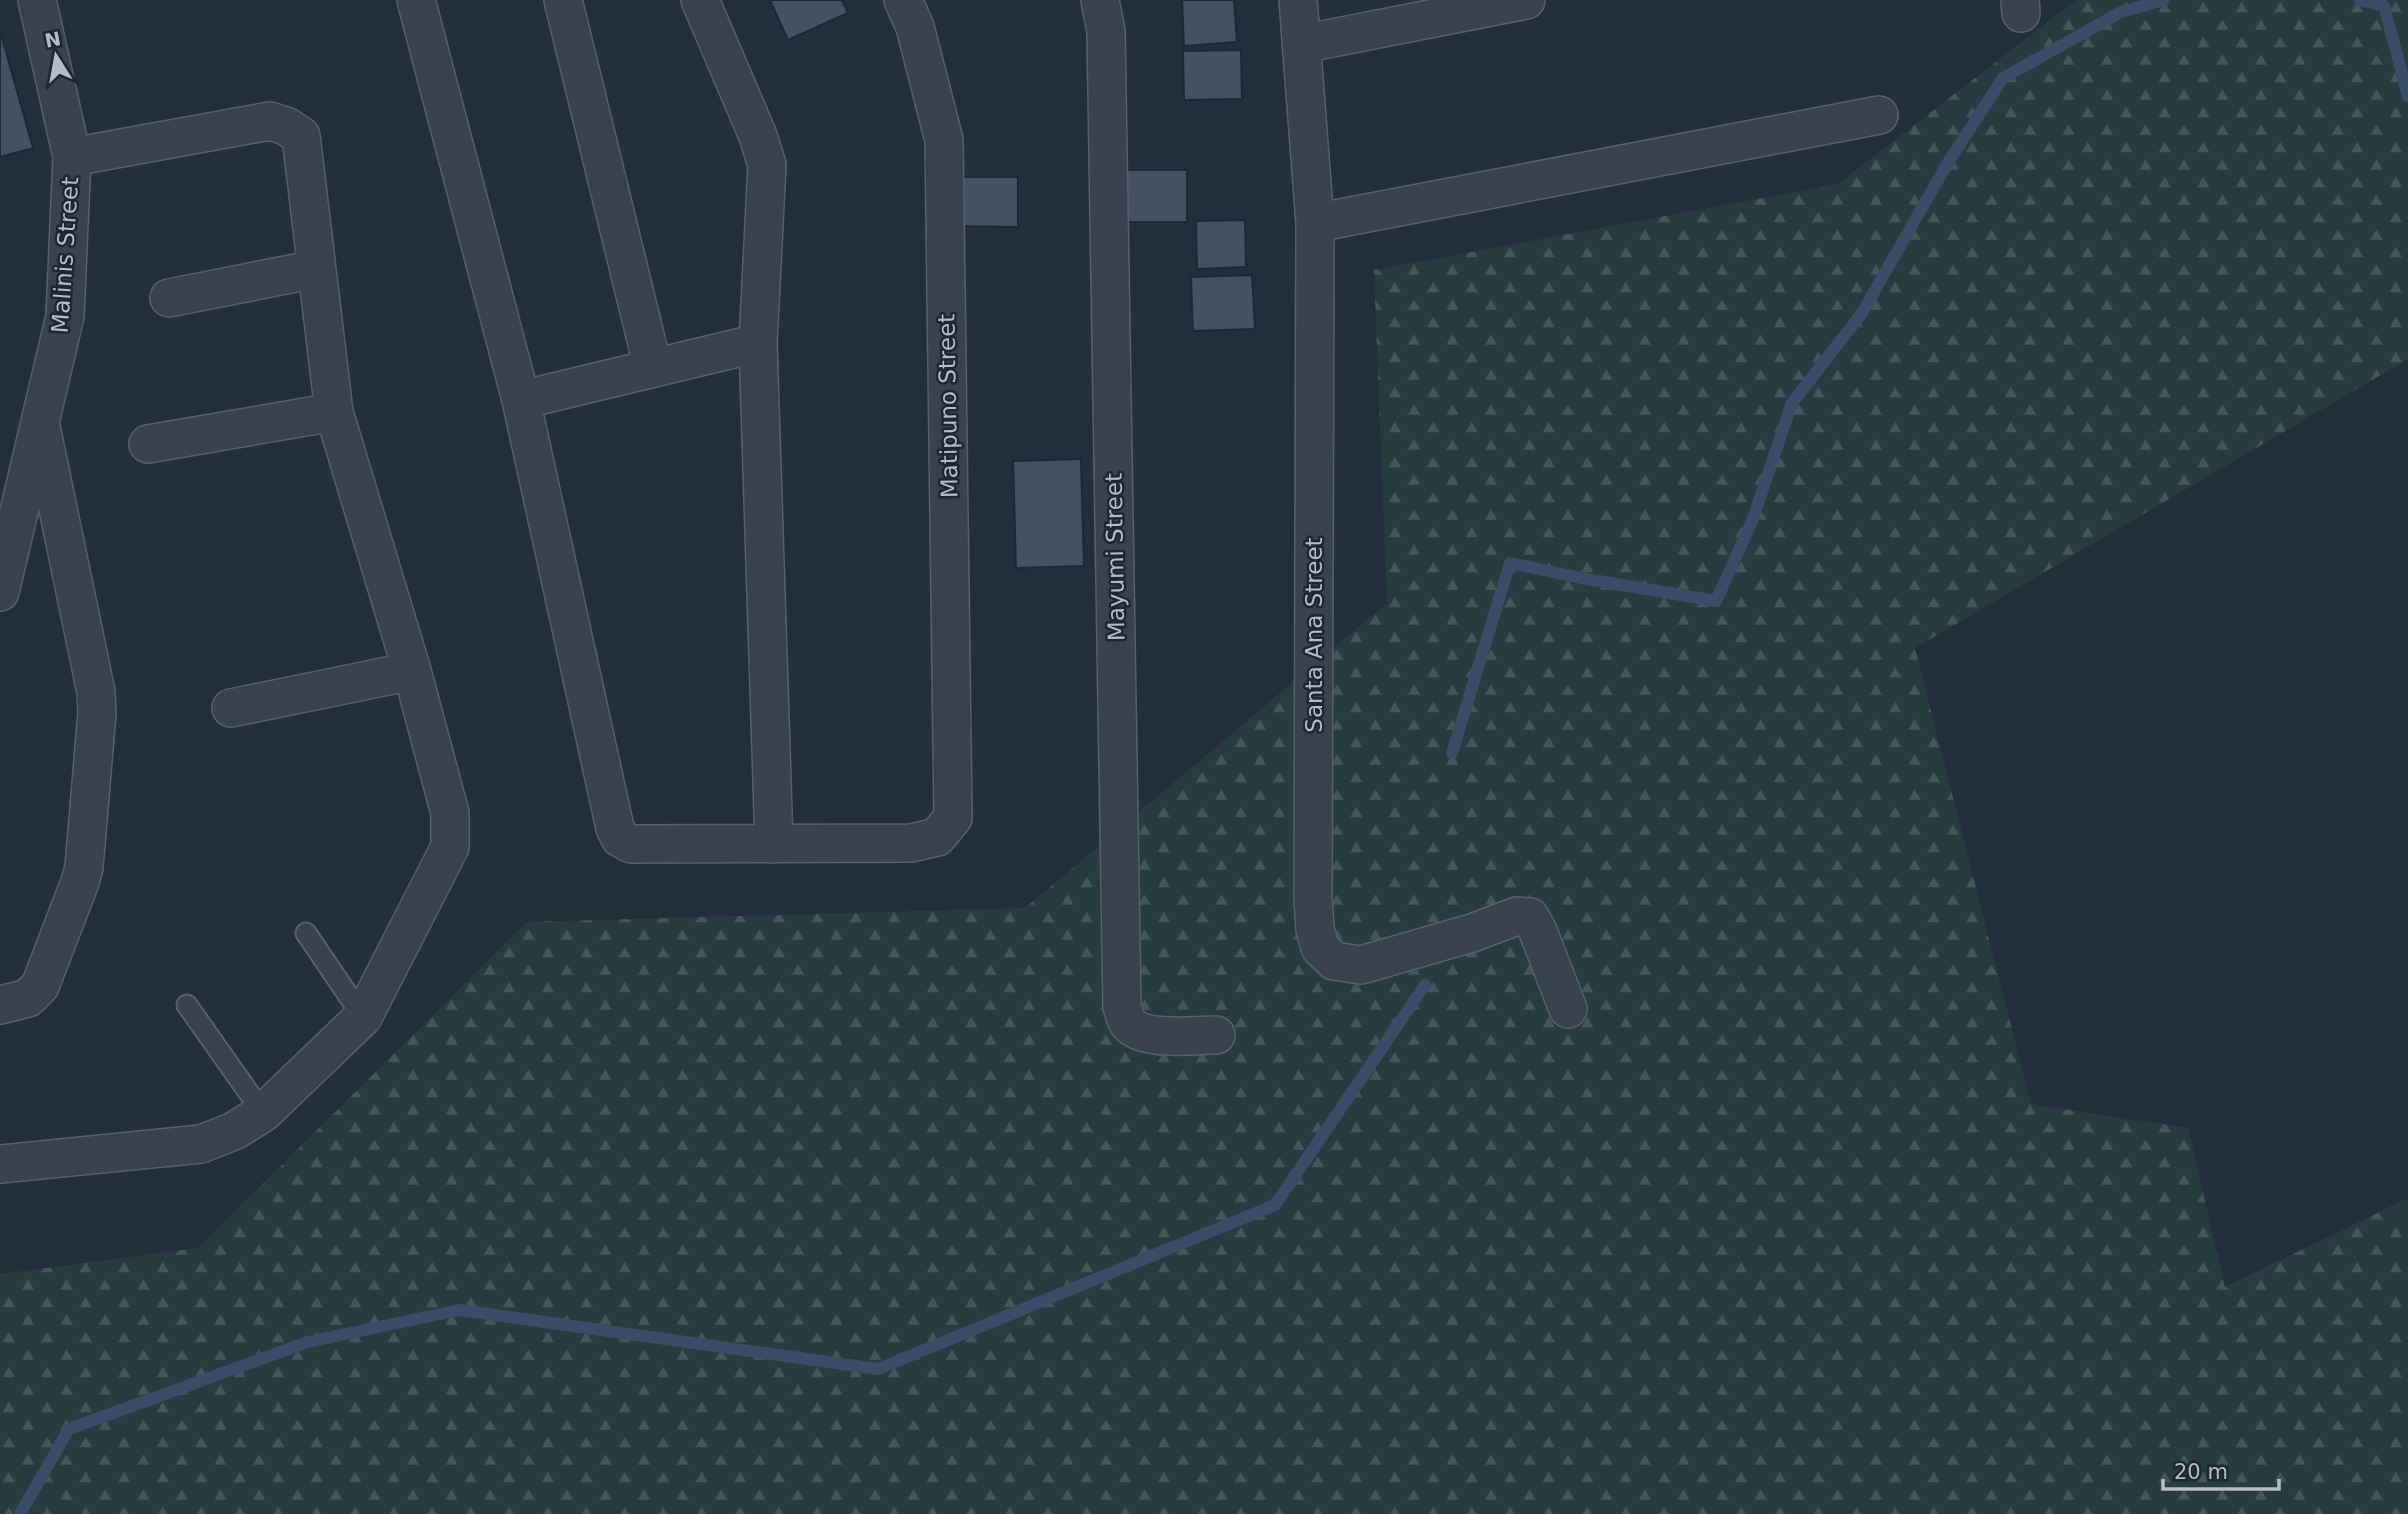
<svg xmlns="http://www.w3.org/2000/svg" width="2408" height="1514" viewBox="0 0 2408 1514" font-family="'DejaVu Sans',sans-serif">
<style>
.forest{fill:url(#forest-firs)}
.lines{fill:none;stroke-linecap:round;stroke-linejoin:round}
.stream{stroke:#394c67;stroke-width:12}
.building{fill:#455162;stroke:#1f2835;stroke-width:2}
.service-casing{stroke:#565f6c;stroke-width:23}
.minor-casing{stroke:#565f6c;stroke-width:40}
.service{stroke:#38414e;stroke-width:19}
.minor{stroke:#38414e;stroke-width:37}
.labels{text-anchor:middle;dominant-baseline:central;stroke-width:5;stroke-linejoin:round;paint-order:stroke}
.street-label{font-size:23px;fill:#b4bcc9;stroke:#1d2633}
</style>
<defs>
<pattern id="forest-firs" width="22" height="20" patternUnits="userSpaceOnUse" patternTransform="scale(1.75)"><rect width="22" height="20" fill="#263c3f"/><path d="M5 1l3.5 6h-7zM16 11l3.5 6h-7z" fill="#435659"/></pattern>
</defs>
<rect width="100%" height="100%" fill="#242f3e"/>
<path class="forest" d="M2076,0H2408V359L1915,648L2031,1104L2188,1128L2225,1287L2408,1198V1514H0V1274L198,1248L527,922L1025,908L1387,603L1374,270L1838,184Z"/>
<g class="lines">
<path class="stream" d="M2360,0L2384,6L2408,96
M1452,753L1510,563L1581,578L1716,601L1752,521L1792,403L1862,313L1947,164L2003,78L2121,12L2164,0
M20,1514L69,1429L308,1342L459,1310L878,1369L1275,1205L1425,985"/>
</g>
<path class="building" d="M770,0H842L848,13L788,40Z
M1182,0H1234L1237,42L1184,46Z
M1,34L33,148L0,157V35Z
M1241,50L1242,99L1184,100L1183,51Z
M1125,170H1187V222H1125Z
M952,177H1018V227L951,226Z
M1245,220L1246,267L1197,269L1196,221Z
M1252,275L1255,329L1193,331L1191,277Z
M1081,459L1084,566L1016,568L1013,461Z"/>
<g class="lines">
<g class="service-casing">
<path id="service" d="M306,933L363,1017
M187,1005L263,1113"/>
</g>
<g class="minor-casing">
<path id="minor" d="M416,0L521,400L615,828L620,838L631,844L911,843L937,837L953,818L944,140L915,27L903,0
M563,0L653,368
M700,0L758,136L767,165L758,343L774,844
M1100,0L1106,31L1122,1007C1124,1011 1125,1019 1128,1023C1143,1042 1195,1035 1216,1035
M1298,0L1315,223L1313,898L1315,929L1320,948L1334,961L1361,965L1472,933L1517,916L1530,917L1537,929L1568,1009
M2020,0L2021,13
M1302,44L1526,0
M1315,223L1879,115
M169,298L316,269
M521,400L758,343
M148,444L334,412
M0,592L65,316L72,157L37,0
M231,708L412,671
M0,1005L28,998L40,986L80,882L84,867L97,713L96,692L40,422
M0,1164L201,1144L234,1131L263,1113L363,1017L450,847V813L412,671L334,412L301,136L286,126L270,121L72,157"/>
</g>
<use href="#service" class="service"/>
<use href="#minor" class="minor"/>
</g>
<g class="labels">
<g class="street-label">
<text transform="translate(65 255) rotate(-86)">Malinis Street</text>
<text transform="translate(948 406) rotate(-91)">Matipuno Street</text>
<text transform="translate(1115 557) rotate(-91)">Mayumi Street</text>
<text transform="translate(1314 635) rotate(-90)">Santa Ana Street</text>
</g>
</g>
<g transform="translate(56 56) rotate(349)" stroke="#1d2633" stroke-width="5" paint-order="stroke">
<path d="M0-5L12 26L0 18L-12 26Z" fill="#b4bcc9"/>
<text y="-10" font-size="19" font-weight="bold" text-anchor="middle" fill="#b4bcc9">N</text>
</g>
<path d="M2163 1479v10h116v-10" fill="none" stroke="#b4bcc9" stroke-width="3.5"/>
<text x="2174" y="1479" font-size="21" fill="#b4bcc9" stroke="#1d2633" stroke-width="5" paint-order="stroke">20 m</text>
</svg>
